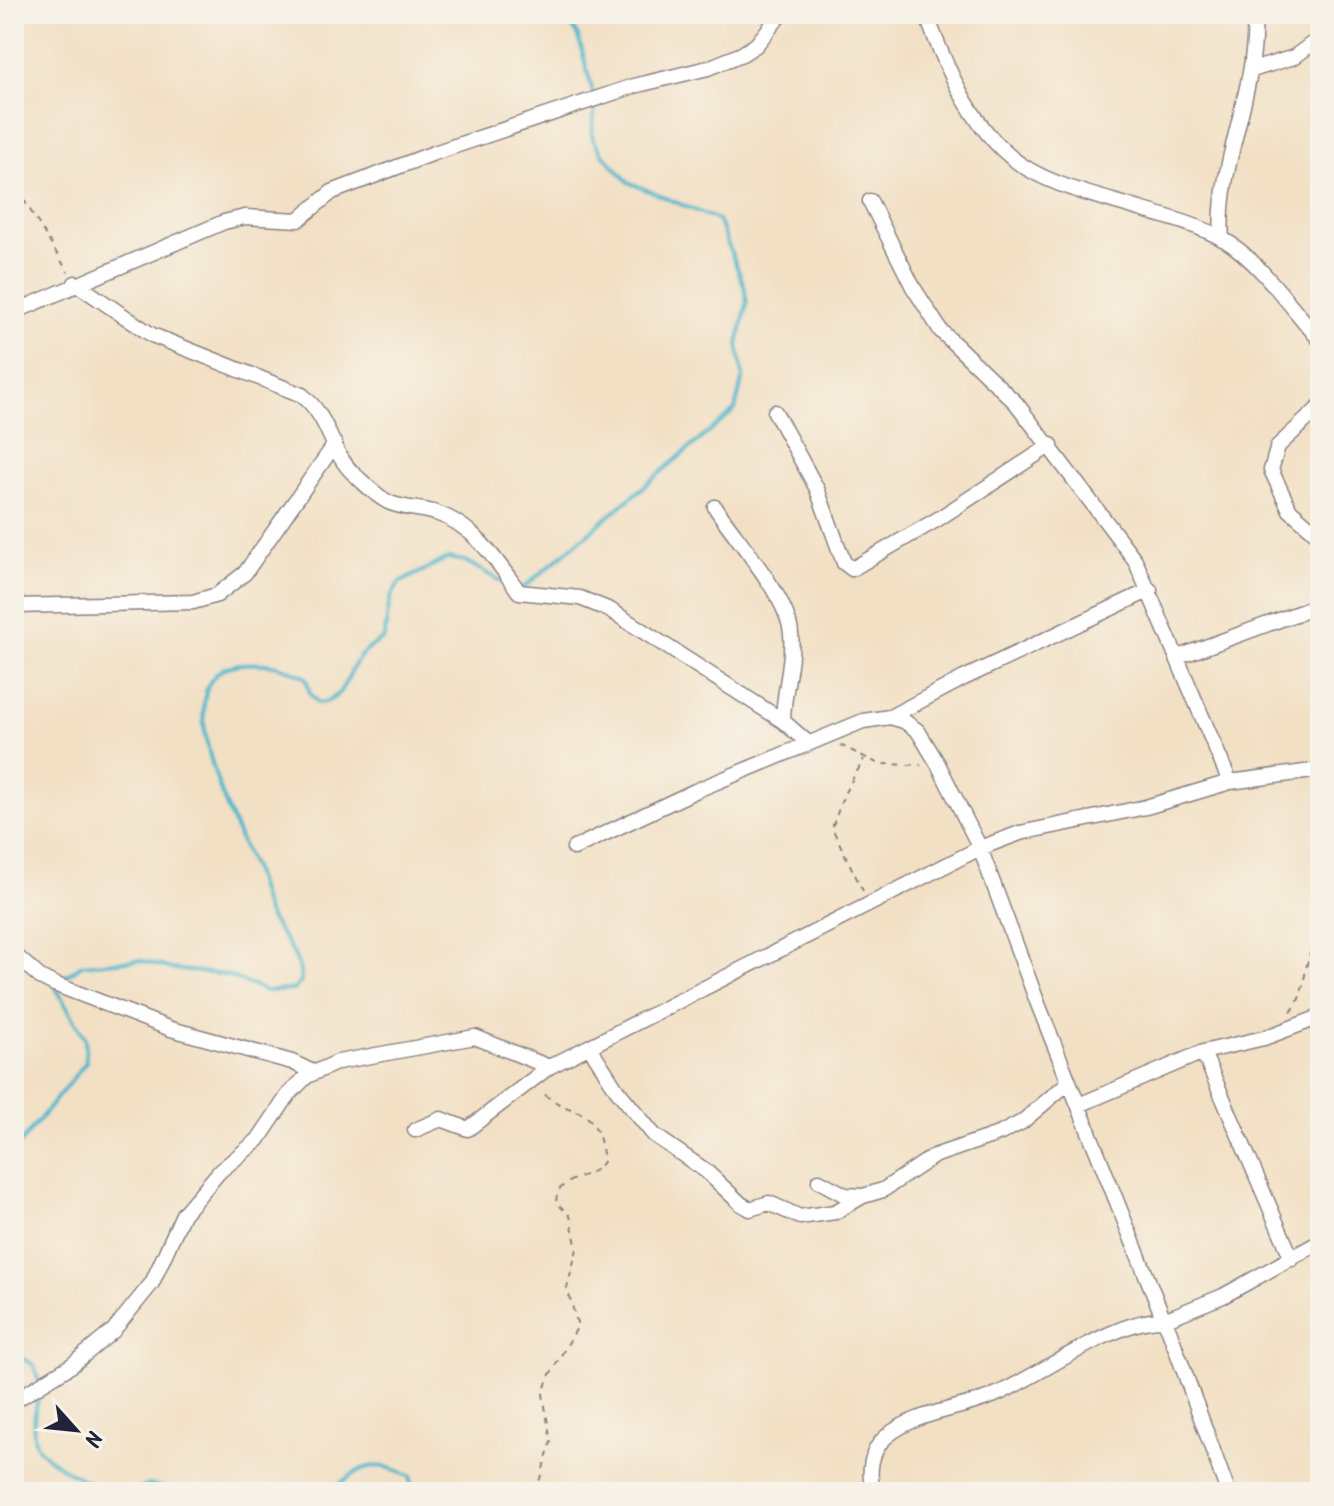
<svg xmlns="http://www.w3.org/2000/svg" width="1334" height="1506" viewBox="0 0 1334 1506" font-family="Kalam,sans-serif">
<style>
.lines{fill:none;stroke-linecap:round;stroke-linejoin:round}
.stream{stroke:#4eb6cc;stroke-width:4}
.minor-casing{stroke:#8a8180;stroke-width:17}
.path{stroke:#8a8180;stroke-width:2;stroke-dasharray:6 6;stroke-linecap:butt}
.minor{stroke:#fff;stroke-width:14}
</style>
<rect width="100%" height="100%" fill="#f7f3e8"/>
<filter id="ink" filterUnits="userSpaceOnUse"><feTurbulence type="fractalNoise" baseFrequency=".0125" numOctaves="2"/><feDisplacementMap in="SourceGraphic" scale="16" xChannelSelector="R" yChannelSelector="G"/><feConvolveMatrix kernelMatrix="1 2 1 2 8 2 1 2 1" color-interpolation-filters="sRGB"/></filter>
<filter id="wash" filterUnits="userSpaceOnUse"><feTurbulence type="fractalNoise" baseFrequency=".006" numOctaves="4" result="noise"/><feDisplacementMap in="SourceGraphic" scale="32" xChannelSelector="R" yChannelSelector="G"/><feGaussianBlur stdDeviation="1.8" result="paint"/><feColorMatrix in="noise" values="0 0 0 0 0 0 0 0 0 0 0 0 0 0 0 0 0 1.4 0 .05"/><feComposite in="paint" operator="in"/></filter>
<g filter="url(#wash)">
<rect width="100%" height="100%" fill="#f2e0c5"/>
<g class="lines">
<path class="stream" d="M522,589L735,410L743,376L738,344L747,303L744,285L718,220L628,182L601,152L592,137L595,101L581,46L576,31L558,14
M58,981L82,965L139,960L172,969L226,975L266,991L293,990L301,982C301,954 280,937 267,913C260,898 258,881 252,866C235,827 158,670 242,664C267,662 284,665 306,678L310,694L318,703C343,702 346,676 359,658C364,650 376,644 384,638L390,599L399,583L448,558L465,561L508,585
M14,1151L86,1062L85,1038L56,988
M14,1353L34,1365L39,1382
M40,1391C36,1407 31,1424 35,1441C41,1461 94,1487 114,1492
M128,1492L150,1485L186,1492
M331,1492C358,1466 376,1457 411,1477V1492"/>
</g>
</g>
<g filter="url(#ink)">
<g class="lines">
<g class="minor-casing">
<path id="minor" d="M926,14C946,68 976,139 1028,169C1062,189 1105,198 1143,210C1170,218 1198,225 1223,239C1258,259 1293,310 1320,340
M1252,70L1294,57L1320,38
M870,201L913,287L941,331L1016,403L1135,560L1230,782
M1222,239C1216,163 1259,91 1254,14
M75,283L152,335L302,395C332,420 329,452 355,475C365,484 376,496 388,502C403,509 421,508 436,513C474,525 497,561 519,592L580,598L610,610L783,721
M14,312L224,222L245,217L298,220L332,192L434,153L634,86L708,68L742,54L756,45L781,14
M1320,407L1278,446L1271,470L1290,510L1320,536
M775,412L817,489L844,563L852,569L938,519L1051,445
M715,507C736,539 789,598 791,634C794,662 783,692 783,721L808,743
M14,606L193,602L217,595L245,573L335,444
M1178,657L1320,605
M890,717L964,678L1150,590
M574,848L695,791L863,721L890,717L904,721L918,731L938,764L980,848L1038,1004L1164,1320L1223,1296L1320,1242
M14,954L40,977L54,984L171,1029L292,1062L313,1072
M591,1049L617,1090L654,1135L706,1171L741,1204L750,1209L769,1203L800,1217L835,1212L863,1196
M1203,1052L1292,1259
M1079,1105L1203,1052L1264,1038L1320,1017
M415,1130L441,1119L468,1129L549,1067
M819,1181L845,1195L863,1196L883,1190L934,1156L1001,1133L1022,1122L1069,1082
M14,1401L72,1365L113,1331L152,1283L183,1214L220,1171L258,1140L289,1094L307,1076L338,1062L475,1037L549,1067L980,848L1020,833L1146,807L1230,782L1320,770
M873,1492C868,1472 870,1450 887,1436C917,1411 962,1410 997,1394C1042,1374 1117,1318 1164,1320L1169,1330L1228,1492"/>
</g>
<path class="path" d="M14,192L24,200L68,272
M840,745L879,764L921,765
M863,891L832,828L844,794L864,759
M1291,1012C1310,990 1300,957 1320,937
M536,1492L551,1442L543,1394L548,1378L578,1326L567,1288L577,1249L570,1216L556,1202L557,1193C568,1174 594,1179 604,1160C595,1097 574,1122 541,1091"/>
<use href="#minor" class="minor"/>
</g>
</g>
<rect width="1334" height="1506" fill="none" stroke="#f7f3e8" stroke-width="48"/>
<g transform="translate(76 1430) rotate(117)" stroke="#f7f3e8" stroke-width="6" paint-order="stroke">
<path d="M0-6L14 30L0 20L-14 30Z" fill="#22223b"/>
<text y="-12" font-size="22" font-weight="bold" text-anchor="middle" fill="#22223b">N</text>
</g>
</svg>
